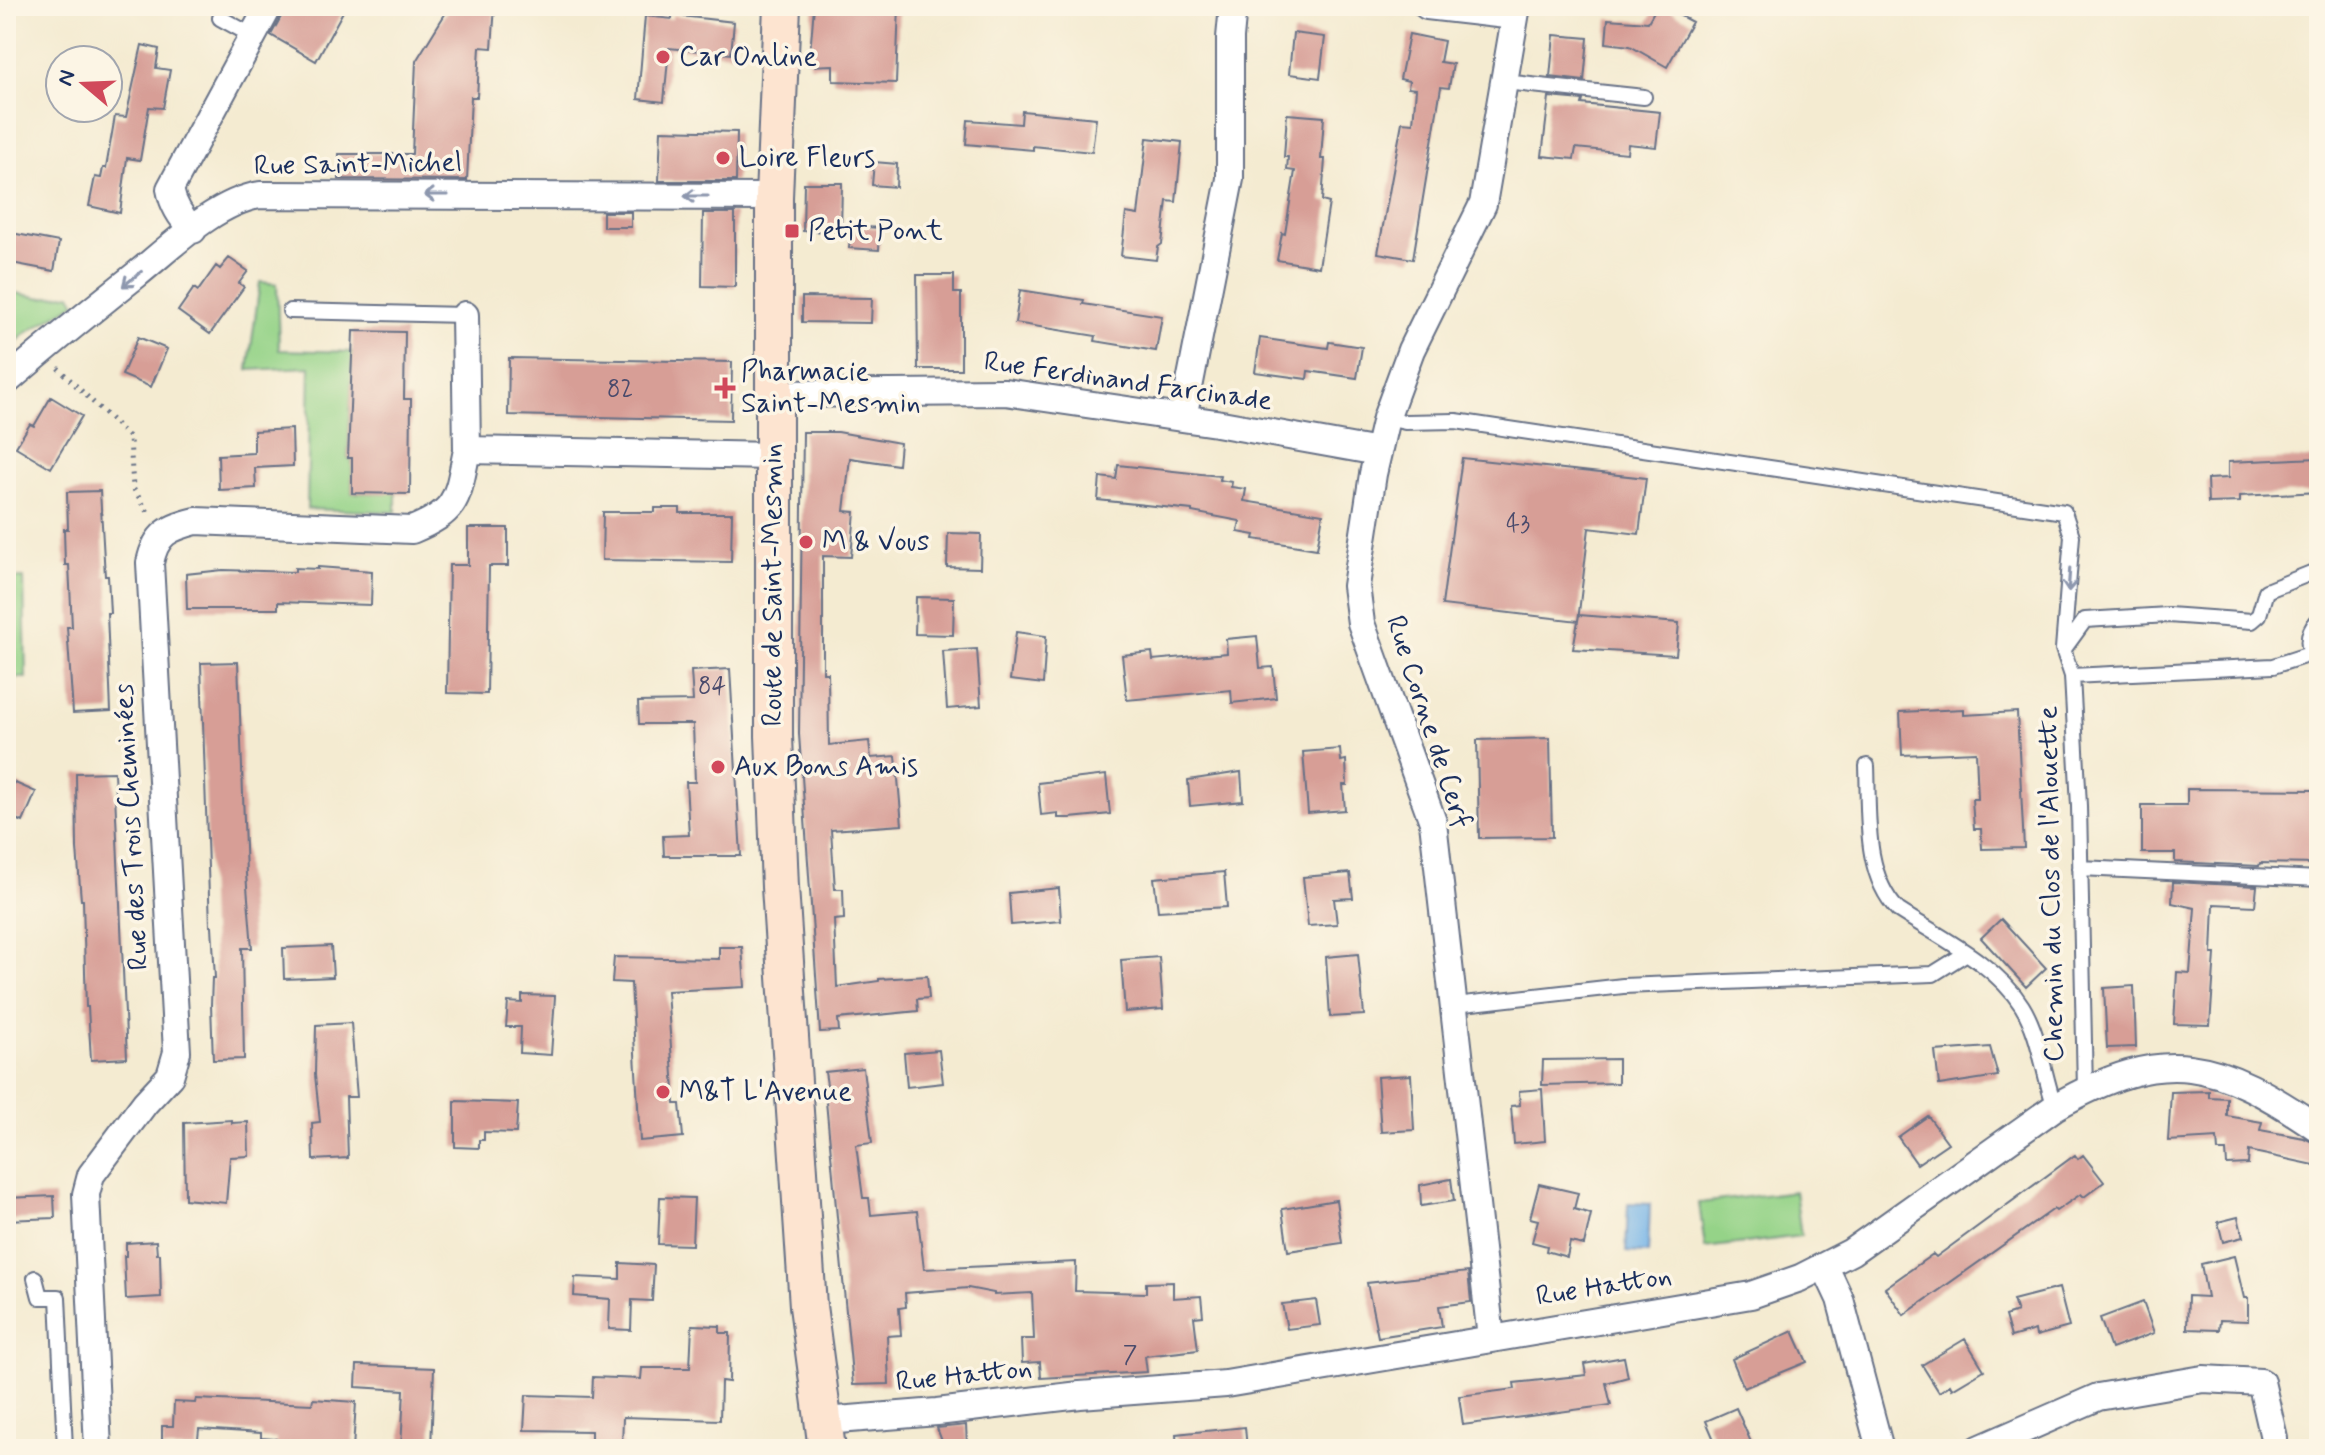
<svg xmlns="http://www.w3.org/2000/svg" width="2325" height="1455" viewBox="0 0 2325 1455" font-family="Mynerve,sans-serif">
<style>
.green{fill:#95d388;stroke:#588173;stroke-width:2}
.water{fill:#74b4e8;stroke:#4872a3;stroke-width:2}
.building{fill:#d79e96}
.lines{fill:none;stroke-linecap:round;stroke-linejoin:round}
.service-casing{stroke:#677186;stroke-width:18}
.minor-casing{stroke:#677186;stroke-width:30}
.secondary-casing{stroke:#677186;stroke-width:40}
.path{stroke:#677186;stroke-width:5;stroke-dasharray:2 6;stroke-linecap:butt}
.service{stroke:#fff;stroke-width:14}
.minor{stroke:#fff;stroke-width:26}
.secondary{stroke:#fde4d0;stroke-width:36}
.oneway{stroke:#8d97ae}
.poi-dot{fill:#d1495b;stroke:#fcf5e5;stroke-width:3}
.labels{text-anchor:middle;dominant-baseline:central;stroke-width:7;stroke-linejoin:round;paint-order:stroke}
.number-label{font-size:24px;fill:#4a4b6c}
.poi-label{font-size:28px;fill:#1b2f5e;stroke:#fcf5e5;text-anchor:start}
.street-label{font-size:28px;fill:#1b2f5e;stroke:#fcf5e5}
</style>
<rect width="100%" height="100%" fill="#fcf5e5"/>
<filter id="ink" filterUnits="userSpaceOnUse"><feTurbulence type="fractalNoise" baseFrequency=".0125" numOctaves="2"/><feDisplacementMap in="SourceGraphic" scale="16" xChannelSelector="R" yChannelSelector="G"/><feConvolveMatrix kernelMatrix="1 2 1 2 8 2 1 2 1" color-interpolation-filters="sRGB"/></filter>
<filter id="wash" filterUnits="userSpaceOnUse"><feTurbulence type="fractalNoise" baseFrequency=".006" numOctaves="4" result="noise"/><feDisplacementMap in="SourceGraphic" scale="32" xChannelSelector="R" yChannelSelector="G"/><feGaussianBlur stdDeviation="1.8" result="paint"/><feColorMatrix in="noise" values="0 0 0 0 0 0 0 0 0 0 0 0 0 0 0 0 0 1.4 0 .05"/><feComposite in="paint" operator="in"/></filter>
<g filter="url(#wash)">
<rect width="100%" height="100%" fill="#f4ebd1"/>
<path class="green" d="M260,282L277,284L279,350L353,352L348,458L352,460V493H396V512L307,509L310,367L248,370Z
M6,291L42,298L71,294L76,303L23,335L6,355Z
M24,578L26,678L6,677V579Z
M1795,1191L1801,1236L1705,1248L1699,1203Z"/>
<path class="water" d="M1628,1203L1650,1204L1648,1253L1626,1252Z"/>
<g id="blocks">
<path class="building" d="M287,6H346L316,61L271,35Z
M450,6H495L492,48L480,47L477,97H471L467,180L339,179V154H412L416,61Z
M814,6H899L896,83L833,81V65L809,66Z
M1657,6H1662L1692,22L1667,67L1630,46L1606,43L1608,19L1648,22Z
M672,15L734,22L731,54L669,48L664,102L638,99L645,16L672,19Z
M1293,33L1325,37L1320,78L1289,74Z
M1409,34L1444,41L1440,62L1453,64L1449,88L1441,87L1413,259L1378,253L1402,122L1413,123L1416,89L1408,88L1409,81L1400,79Z
M1554,35L1588,38L1584,81L1550,77Z
M142,45L159,49L156,68L170,70L163,108L149,107L140,160L127,158L120,213L89,206L95,177L101,178L103,168H106L115,116L126,117Z
M1549,97L1583,100L1582,104L1660,112L1656,147L1628,144L1627,153L1576,148L1574,159L1542,156Z
M1022,111L1096,118L1092,152L1033,146V150L966,144L968,120L1021,124Z
M1287,114L1324,117L1321,159H1325L1322,201L1329,203L1319,267L1277,260L1282,233L1285,234L1295,171L1287,170L1288,157H1284Z
M661,130L737,132L736,181H659Z
M1147,138L1182,142L1176,202L1167,201L1162,244L1158,247L1156,260L1121,256L1126,213L1138,215Z
M874,162L897,164L896,187L872,185Z
M804,183H842L841,232L803,231Z
M603,212H631V227H603Z
M703,213H735V287L702,286Z
M851,226L880,228L879,250L849,248Z
M6,232L59,242L54,271L6,262Z
M229,258L248,271L239,283L244,287L210,334L178,311L194,288L198,291L216,266L220,269Z
M917,275H954V293H961V369H918Z
M1020,290L1084,300L1083,304L1162,316L1156,351L1095,341L1096,336L1015,323Z
M802,297L872,298L871,323L802,322Z
M353,331L405,332L404,399H411L410,494L352,493V458H348Z
M138,337L167,349L151,387L122,375Z
M1260,338L1328,348L1329,342L1362,347L1357,378L1308,371L1307,379L1255,372Z
M509,358L732,362L731,420L508,415Z
M51,397L82,416L51,468L16,447L30,424L34,426Z
M292,429L293,466L255,468L256,488L219,490L218,455L254,453V431Z
M803,432H838L900,443L898,465L850,458L844,511L855,512L851,557L823,556V673H828L829,745L869,741L871,758L896,756L902,825L831,830L835,889H843L844,919L834,920L837,987L879,981V979L927,976L929,998L917,999L918,1011L838,1019L839,1031L820,1032L799,734Z
M1462,458L1646,478L1639,534L1589,528L1578,621L1442,605Z
M2319,458V492L2240,496V502L2208,503L2207,479L2228,478V462Z
M1118,465L1220,476L1219,480L1232,482L1231,487L1246,489L1244,501L1323,514L1317,549L1254,539L1255,535L1238,532L1240,521L1192,512V510L1098,500L1100,477L1116,479Z
M100,491L105,576H108L110,613H107L111,711L73,713L67,627H72L69,565H65L64,529H68L67,492Z
M655,508H680V513H732L731,562L602,560L603,512H655Z
M468,528H508V566H489L487,694L447,693L449,565H468Z
M948,533L981,534L980,568L947,567Z
M318,567L372,571L371,605L278,602V609H187L186,574L223,570L295,572V568L318,569Z
M916,597L954,598L953,635L915,634Z
M1579,615L1679,623L1676,655L1573,649Z
M1016,632L1046,636L1043,684L1010,680Z
M1257,636L1260,668L1273,667L1276,698L1232,703L1231,690L1127,700L1122,655L1152,652L1153,660L1227,653L1226,639Z
M977,649L981,706L947,709L943,651Z
M238,662L246,874L252,948H242L244,1059L213,1060L211,1005L212,978H215L212,926H210L201,663Z
M730,669L741,856H664L663,836L689,835L686,782H695L693,724H639L638,702L693,701L691,671Z
M1964,709V715L2017,712L2024,848L1982,849L1981,829H1974L1972,799H1978L1976,752L1902,755L1900,712Z
M1550,738L1552,837L1479,838L1477,740Z
M1340,749L1341,761L1346,760L1347,785H1343L1345,810L1308,813L1303,752Z
M114,772L127,1058L91,1060L88,1007H86L83,900H81L77,848L76,773Z
M1241,772L1243,801L1190,806L1188,780Z
M1106,775L1110,814L1070,818H1058V813L1041,815L1038,783Z
M6,779L36,792L23,822L6,815Z
M2187,789L2319,790V864L2260,863L2259,866L2175,862V853H2142V805H2187Z
M1224,872L1227,907L1158,911L1154,878Z
M1350,873L1353,898L1334,899L1337,924L1308,926L1303,877Z
M2173,882L2257,886L2255,906L2214,904L2212,954H2215L2210,1025L2174,1024L2177,972L2190,973L2195,908L2172,903Z
M1059,888L1061,921L1011,925L1009,893Z
M2001,919L2046,968L2026,987L1981,938Z
M331,946L333,977L284,979L283,948Z
M719,947H742L745,987L667,991L675,1104H680L683,1137L640,1141L631,983L612,982L614,957L719,959Z
M1358,954L1364,1015L1330,1017L1326,957Z
M1159,957L1163,1009L1125,1012L1121,960Z
M2134,986L2136,1047L2107,1048L2104,988Z
M522,995L555,996L551,1055L520,1053L521,1027H506L508,1002L522,1003Z
M351,1023L357,1097H346L348,1158L313,1160L312,1123L320,1122L315,1075L316,1025Z
M1990,1047L1998,1076L1939,1085L1935,1051Z
M939,1050L943,1083L907,1087L904,1053Z
M1618,1059V1083L1542,1085L1543,1060Z
M863,1068L872,1143L856,1145L863,1198H869L871,1215L917,1211L924,1269L1076,1262L1075,1291L1146,1293V1283L1173,1282V1298L1201,1296L1203,1316L1194,1317L1198,1350L1145,1356L1147,1372L1041,1378L1040,1362L1022,1363L1021,1339H1034L1032,1293L994,1295V1293L968,1288L905,1293L906,1307L899,1308L901,1335L887,1336L889,1384L853,1385L825,1091H828L825,1072Z
M1411,1075L1414,1130L1381,1132L1377,1077Z
M1542,1089L1545,1141L1514,1144L1511,1106L1520,1105L1519,1091Z
M2209,1091V1097L2227,1098V1116L2262,1122L2260,1130L2304,1138L2319,1145V1166L2249,1151L2248,1164L2227,1165L2226,1151H2218L2217,1138L2168,1141L2171,1092Z
M455,1101L518,1103L516,1133L484,1132V1140H479V1148L455,1147Z
M1928,1116L1948,1143L1917,1164L1898,1137Z
M232,1120V1123L248,1122L249,1156L230,1157L226,1203L185,1199L184,1123Z
M2075,1155L2078,1159L2083,1155L2104,1182L2084,1197L2081,1194L2056,1211L2054,1209L1904,1315L1885,1288L1933,1254L1936,1257Z
M1451,1179L1454,1201L1421,1206L1420,1185Z
M1539,1184L1578,1193L1574,1209L1591,1214L1584,1245L1570,1242L1567,1257L1546,1251L1547,1246L1532,1242L1538,1220L1530,1218Z
M54,1196L55,1218L6,1220V1198Z
M660,1197L694,1198L692,1245L658,1244Z
M1336,1200L1342,1243L1288,1251L1282,1209Z
M2238,1217L2243,1237L2223,1242L2218,1222Z
M156,1241L157,1254H160L161,1297L126,1299L124,1256H126V1243Z
M2234,1256L2244,1298H2248V1321L2220,1320L2219,1330L2187,1329L2188,1296L2207,1297L2201,1264Z
M620,1263L654,1265L652,1301L632,1300L631,1330L609,1329L610,1299L574,1296L575,1277L620,1279Z
M1468,1272L1471,1302L1439,1306L1442,1327L1378,1337L1367,1283Z
M2059,1288L2069,1327L2036,1336L2035,1330L2011,1337L2005,1316L2017,1312L2013,1300Z
M1316,1300L1320,1325L1287,1329L1282,1304Z
M2143,1302L2154,1333L2111,1349L2100,1318Z
M692,1325L720,1326V1333H730L729,1382L721,1381L720,1420L623,1417L622,1449H591V1431L524,1430L526,1395L592,1397L593,1377L641,1379L642,1368H690Z
M1793,1331L1807,1362L1744,1388L1732,1359Z
M1965,1339L1984,1370L1952,1389L1950,1385L1939,1392L1922,1365Z
M1624,1357L1628,1377L1606,1383L1611,1405L1463,1425L1459,1396L1515,1389L1514,1383L1586,1375L1584,1364Z
M357,1365L434,1368L431,1449H401L404,1390L356,1387Z
M196,1399L312,1404L313,1399L356,1402L353,1449H275L276,1439L261,1438V1433L199,1429L197,1449H162V1426H173L174,1402L195,1403Z
M1736,1408L1754,1449H1718L1706,1421Z
M966,1425L967,1445L957,1449H945L937,1428Z
M1245,1427L1247,1449H1177L1176,1434Z"/>
</g>
</g>
<g filter="url(#ink)">
<use href="#blocks" fill-opacity="0" stroke="#677186" stroke-width="2"/>
<g class="lines">
<g class="service-casing">
<path id="service" d="M220,18L253,36
M1504,82L1644,97
M290,311L465,315
M1386,418L1405,422L1456,421L2064,512L2072,536L2063,649L2072,676L2079,806L2085,1090
M2319,619C2305,634 2305,650 2319,665
M2064,649L2085,620L2168,615L2252,621L2259,615L2266,591L2316,571
M2072,676L2273,666L2310,654
M1867,766C1869,812 1863,874 1898,910C1939,937 1995,963 2022,1006C2040,1035 2043,1074 2055,1107
M2080,868L2319,879
M1455,1005L1623,986L1933,974L1965,954
M35,1278L40,1297H58L65,1449"/>
</g>
<g class="minor-casing">
<path id="minor" d="M1427,6L1515,16
M193,230C181,218 173,206 170,189L269,6
M465,315L467,450L774,456
M6,382C48,345 92,310 136,275C171,247 215,202 260,195L774,197
M773,394L1005,392L1216,423L1378,452
M1183,418L1230,179V38L1233,6
M1825,1267L1840,1299L1880,1449
M1491,1338L1433,822L1361,623L1356,586L1373,474L1386,418L1411,350L1483,204L1517,6
M825,1421L937,1412L1080,1395L1226,1384L1751,1295L1800,1278L1851,1252L2055,1107C2166,1043 2218,1060 2319,1129
M98,1449L86,1194L91,1175L145,1103L170,1076L177,1052L150,563C156,533 169,528 196,521L412,530C460,510 457,497 467,450
M1979,1449L2098,1397L2203,1379L2261,1382L2274,1438L2273,1449"/>
</g>
<g class="secondary-casing">
<path id="secondary" d="M782,6L774,197V736L780,887L808,1306L827,1449"/>
</g>
<path class="path" d="M172,9V6
M58,368L130,438L133,488L150,515"/>
<use href="#service" class="service"/>
<use href="#minor" class="minor"/>
<use href="#secondary" class="secondary"/>
</g>
<defs><path id="oneway-shaft" d="M-6 0H5M1.5-3L5.5 0L1.5 3" fill="none" stroke-width="1.6" stroke-linecap="round" stroke-linejoin="round" transform="scale(2)"/></defs>
<g class="oneway">
<use href="#oneway-shaft" transform="translate(436 195) rotate(180)"/>
<use href="#oneway-shaft" transform="translate(696 196) rotate(-180)"/>
<use href="#oneway-shaft" transform="translate(132 279) rotate(141)"/>
<use href="#oneway-shaft" transform="translate(2069 580) rotate(94)"/>
</g>
</g>
<g class="poi-dot">
<circle cx="663" cy="57" r="8"/>
<circle cx="723" cy="158" r="8"/>
<rect x="784" y="223" width="16" height="16" rx="4"/>
<path d="M721 376h8v8h8v8h-8v8h-8v-8h-8v-8h8z"/>
<circle cx="806" cy="542" r="8"/>
<circle cx="718" cy="767" r="8"/>
<circle cx="663" cy="1092" r="8"/>
</g>
<g class="labels">
<g class="number-label">
<text x="620" y="389">82</text>
<text x="1518" y="524">43</text>
<text x="712" y="686">84</text>
<text x="1130" y="1355">7</text>
</g>
<g class="poi-label">
<text x="679" y="57">Car Online</text>
<text x="739" y="158">Loire Fleurs</text>
<text x="808" y="231">Petit Pont</text>
<text x="741" y="372">Pharmacie<tspan x="741" dy="32">Saint-Mesmin</tspan></text>
<text x="822" y="542">M &amp; Vous</text>
<text x="734" y="767">Aux Bons Amis</text>
<text x="679" y="1092">M&amp;T L'Avenue</text>
</g>
<g class="street-label">
<text transform="translate(358 165) rotate(-1)">Rue Saint-Michel</text>
<text transform="translate(1128 382) rotate(8)">Rue Ferdinand Farcinade</text>
<text transform="translate(773 585) rotate(-90)">Route de Saint-Mesmin</text>
<text transform="translate(1428 722) rotate(72)">Rue Corne de Cerf</text>
<text transform="translate(132 827) rotate(-93)">Rue des Trois Cheminées</text>
<text transform="translate(2052 884) rotate(-91)">Chemin du Clos de l'Alouette</text>
<text transform="translate(1604 1287) rotate(-9)">Rue Hatton</text>
<text transform="translate(964 1376) rotate(-6)">Rue Hatton</text>
</g>
</g>
<rect width="2325" height="1455" fill="none" stroke="#fcf5e5" stroke-width="32"/>
<g transform="translate(84 84) rotate(289)"><circle r="38" fill="#fcf5e5" stroke="#a2a6af" stroke-width="2"/>
<path d="M0-6L14 30L0 20L-14 30Z" fill="#d1495b"/>
<text y="-12" font-size="22" font-weight="bold" text-anchor="middle" fill="#1b2f5e">N</text>
</g>
</svg>
